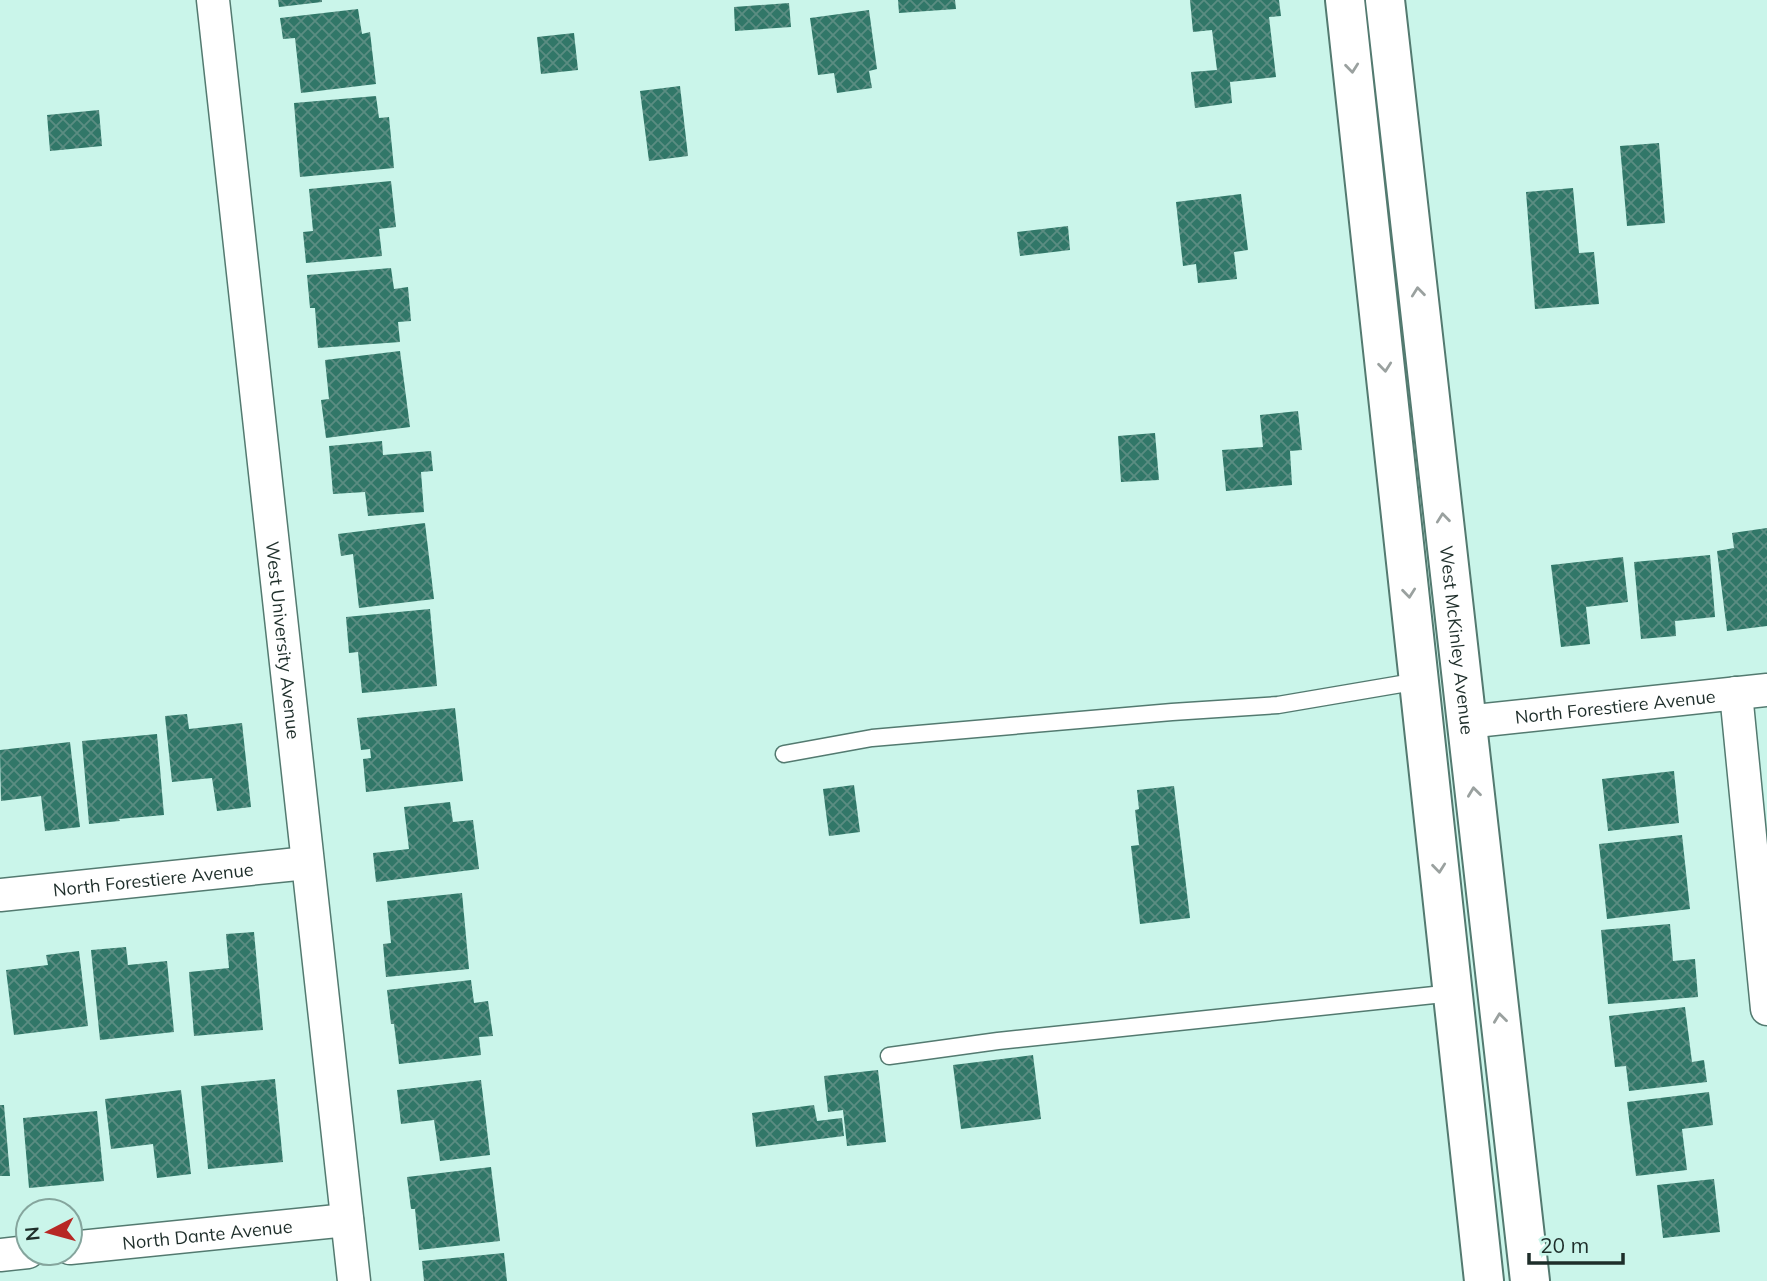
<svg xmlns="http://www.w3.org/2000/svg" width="1767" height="1281" viewBox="0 0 1767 1281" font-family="Mulish,sans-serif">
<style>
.building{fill:url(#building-cross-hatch)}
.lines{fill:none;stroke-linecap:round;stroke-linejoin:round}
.lane-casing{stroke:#537a70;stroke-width:19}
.street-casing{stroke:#537a70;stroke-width:35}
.secondary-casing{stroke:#537a70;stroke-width:42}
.lane{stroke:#fff;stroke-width:16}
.street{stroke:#fff;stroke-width:32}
.secondary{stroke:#fff;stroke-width:38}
.oneway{stroke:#9aa19f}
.labels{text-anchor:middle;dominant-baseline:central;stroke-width:7;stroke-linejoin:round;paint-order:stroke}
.street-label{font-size:18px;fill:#1e2e2a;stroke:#caf5ea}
</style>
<defs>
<pattern id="building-cross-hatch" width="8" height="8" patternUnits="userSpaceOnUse" patternTransform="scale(1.75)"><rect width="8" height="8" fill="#317768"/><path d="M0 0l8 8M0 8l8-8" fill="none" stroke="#5b8d82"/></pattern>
</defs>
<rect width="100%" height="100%" fill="#caf5ea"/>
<path class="building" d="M278,0H322V2L279,7Z
M898,0H955L956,9L899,13Z
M1190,0H1279L1281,16L1269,17L1276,77L1230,82L1232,103L1195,108L1191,72L1217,70L1212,30L1193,32Z
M789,3L791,27L735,31L734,7Z
M358,9L362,34L370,32L376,84L301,93L295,38L283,39L280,18Z
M869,10L877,69L869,71L872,88L837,93L834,73L818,75L810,18Z
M574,33L578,70L541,74L537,37Z
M680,86L688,156L649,161L640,91Z
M376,96L379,118L389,117L394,168L300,177L294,103Z
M99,110L102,146L50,151L47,115Z
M1659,143L1665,223L1627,226L1620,146Z
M391,181L396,227L379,229L382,256L306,263L303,232L313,231L309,189Z
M1573,188L1579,253L1594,252L1599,304L1535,309L1526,192Z
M1241,194L1248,250L1234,252L1237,279L1198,283L1196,264L1183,266L1176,202Z
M1068,226L1070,250L1020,256L1017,232Z
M391,268L394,289L408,287L411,321L398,322L400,342L318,348L315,308H310L307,275Z
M400,351L410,427L326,438L321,400L329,399L325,360Z
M1298,411L1302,450L1290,451L1292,485L1226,491L1222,450L1263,447L1260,415Z
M1155,433L1159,480L1121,482L1118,436Z
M382,441L383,455L431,451L433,471L421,472L424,512L368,516L365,492L333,494L329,446Z
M425,523L434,599L359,608L353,554L341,556L338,534Z
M1767,528V626L1727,631L1717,551L1734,548L1732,533Z
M1710,555L1715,617L1675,621L1676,636L1641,639L1634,562Z
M1623,557L1628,602L1586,607L1590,644L1561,647L1551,565Z
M430,609L437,686L362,693L358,652L349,653L346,617Z
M455,708L463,781L366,792L363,759L371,758L370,749L361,750L357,718Z
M187,714L189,729L242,723L251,807L217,811L212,778L172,782L165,716Z
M157,734L164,815L119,819L120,821L89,824L82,741Z
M70,742L80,827L45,831L41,796L1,801L0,750Z
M1674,771L1679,823L1608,831L1602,779Z
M854,785L860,832L829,836L823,789Z
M1174,786L1190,918L1140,924L1131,846L1139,845L1135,810L1139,809L1137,790Z
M450,802L453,822L473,820L479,869L376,882L373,853L409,849L404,807Z
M1682,835L1690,909L1607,919L1599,844Z
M462,893L469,969L386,977L383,944L391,943L387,901Z
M1670,924L1673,961L1695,959L1698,997L1608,1004L1601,930Z
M254,932L263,1030L194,1036L189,972L229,968L226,934Z
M126,947L128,965L167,961L174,1032L100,1040L91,950Z
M79,951L88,1026L14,1035L6,970L48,965L46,955Z
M471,980L474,1003L488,1001L493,1036L479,1037L481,1055L399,1064L394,1024H391L387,990Z
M1685,1007L1692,1062L1704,1060L1707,1082L1629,1091L1626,1066L1615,1067L1609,1016Z
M1033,1055L1041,1119L961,1129L953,1065Z
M878,1070L886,1142L847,1146L843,1110L828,1112L824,1076Z
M275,1079L283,1162L208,1169L201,1086Z
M481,1080L490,1155L440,1161L434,1120L401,1124L397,1090Z
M181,1090L191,1174L157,1178L153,1144L111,1149L105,1099Z
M1709,1092L1713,1125L1682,1129L1687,1170L1636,1176L1627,1102Z
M0,1105H4L10,1176H0Z
M814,1105L817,1121L842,1118L844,1136L756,1147L752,1113Z
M97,1111L104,1181L29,1188L23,1118Z
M491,1167L500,1241L419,1250L415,1209H411L407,1177Z
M1714,1179L1720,1232L1663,1238L1657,1185Z
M504,1253L507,1281H424L422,1261Z"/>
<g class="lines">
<g class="lane-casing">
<path id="lane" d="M784,754L872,738L1172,712L1278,705L1419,681
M889,1056L998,1041L1453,993"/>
</g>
<g class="street-casing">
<g id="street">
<path id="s1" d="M213,0L354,1281"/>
<path d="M1736,693L1767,1009"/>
<path id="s2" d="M1466,722L1767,690"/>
<path id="s3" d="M0,895L307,863"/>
<path id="s4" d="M70,1248L347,1220"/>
<path d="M0,1255L28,1252"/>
</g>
</g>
<g class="secondary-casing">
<g id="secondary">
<path d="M1345,0L1484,1281"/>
<path id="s5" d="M1385,0L1530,1281"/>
</g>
</g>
<use href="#lane" class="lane"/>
<use href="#street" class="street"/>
<use href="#secondary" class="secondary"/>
</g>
<defs><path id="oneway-chevron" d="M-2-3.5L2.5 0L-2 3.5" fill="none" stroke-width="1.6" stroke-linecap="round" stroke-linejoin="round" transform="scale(1.75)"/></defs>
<g class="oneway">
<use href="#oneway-chevron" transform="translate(1352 68) rotate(84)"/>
<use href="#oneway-chevron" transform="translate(1418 292) rotate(-96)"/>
<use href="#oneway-chevron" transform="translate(1385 367) rotate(84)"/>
<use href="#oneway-chevron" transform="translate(1443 518) rotate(-96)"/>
<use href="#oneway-chevron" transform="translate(1409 593) rotate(84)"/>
<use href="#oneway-chevron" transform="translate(1474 792) rotate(-97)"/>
<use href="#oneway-chevron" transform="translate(1439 868) rotate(84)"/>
<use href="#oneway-chevron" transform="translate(1500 1018) rotate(-97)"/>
</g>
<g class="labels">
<g class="street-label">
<text stroke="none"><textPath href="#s1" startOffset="644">West University Avenue</textPath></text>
<text stroke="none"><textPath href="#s5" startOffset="644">West McKinley Avenue</textPath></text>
<text stroke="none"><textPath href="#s2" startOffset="150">North Forestiere Avenue</textPath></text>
<text stroke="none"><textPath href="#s3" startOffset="154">North Forestiere Avenue</textPath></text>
<text stroke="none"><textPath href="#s4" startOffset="138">North Dante Avenue</textPath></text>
</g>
</g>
<g transform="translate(49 1232) rotate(264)"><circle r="33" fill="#caf5ea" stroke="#85a59d" stroke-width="2"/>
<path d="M0-5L12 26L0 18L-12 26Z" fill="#b72825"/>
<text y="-10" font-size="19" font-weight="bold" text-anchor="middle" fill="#1e2e2a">N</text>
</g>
<path d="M1529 1253v10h94v-10" fill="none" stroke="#1e2e2a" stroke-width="3.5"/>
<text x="1540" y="1253" font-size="21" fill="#1e2e2a" stroke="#caf5ea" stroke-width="5" paint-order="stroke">20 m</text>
</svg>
